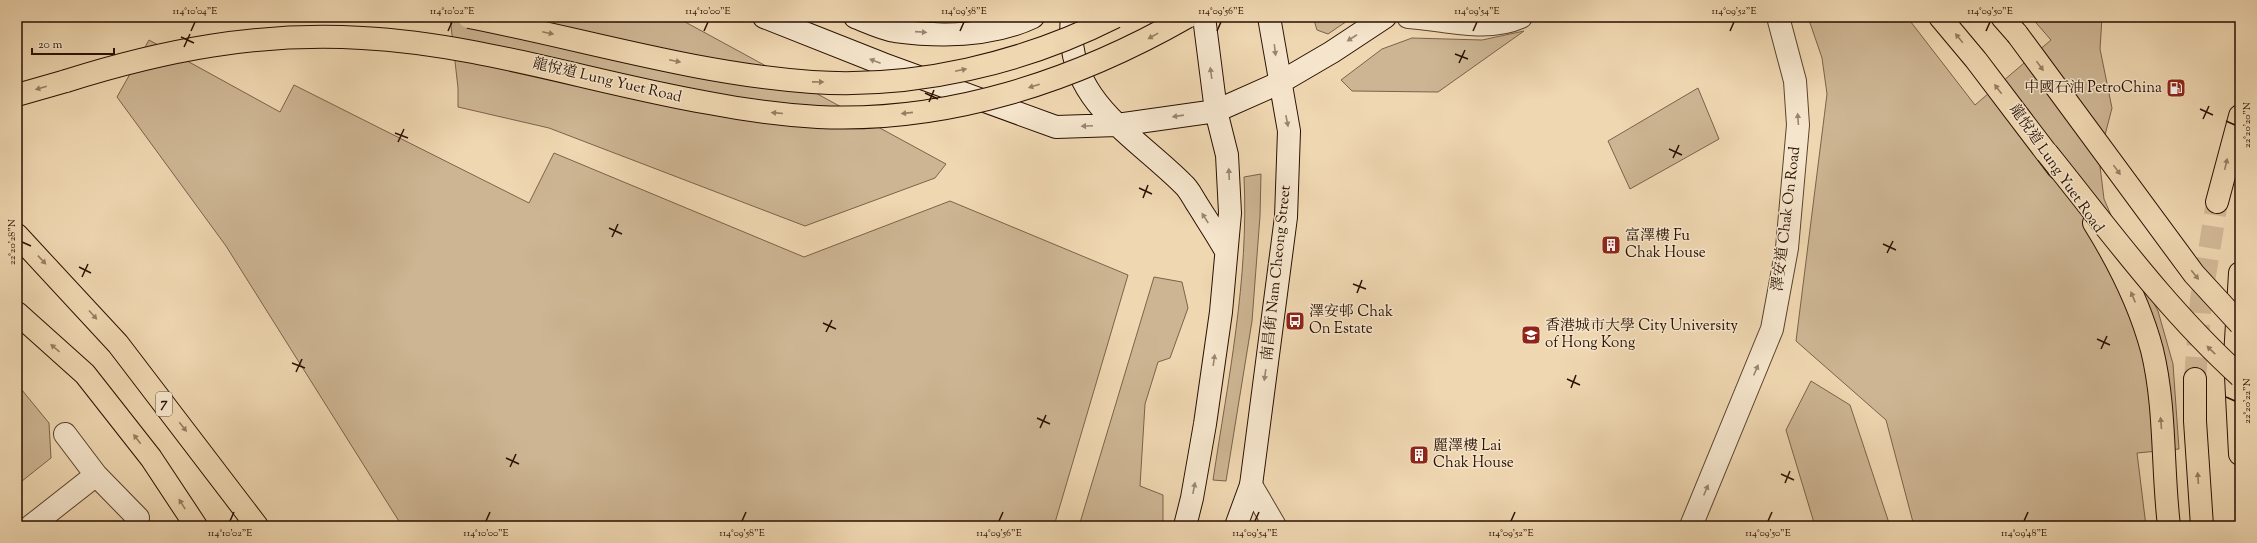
<svg xmlns="http://www.w3.org/2000/svg" width="2257" height="543" viewBox="0 0 2257 543" font-family="'Sorts Mill Goudy','Noto Serif TC',serif">
<style>
.green{fill:#cdb593;stroke:#7b624a}
.lines{fill:none;stroke-linecap:round;stroke-linejoin:round}
.primary-tunnel{stroke:#d1b996;stroke-width:22;stroke-dasharray:22 11;stroke-linecap:butt}
.street-casing{stroke:#5a422c;stroke-width:24}
.secondary-casing{stroke:#291000;stroke-width:24}
.primary-casing{stroke:#291000;stroke-width:24}
.highway-casing{stroke:#291000;stroke-width:24}
.street{stroke:#f5e5cc;stroke-width:22}
.secondary{stroke:#f5e5cc;stroke-width:22}
.primary{stroke:#efd7b1;stroke-width:22}
.highway{stroke:#efd7b1;stroke-width:22}
.primary-bridge-casing{stroke:#291000;stroke-width:24;stroke-linecap:butt}
.primary-bridge{stroke:#efd7b1;stroke-width:22}
.oneway{fill:#998570}
.oneway2{fill:#967d61}
.ticks{fill:none;stroke:#291000;stroke-width:1.5}
.labels{text-anchor:middle;dominant-baseline:central;stroke-width:3;stroke-linejoin:round;paint-order:stroke}
.shield{fill:#f5e5cc;stroke:#66503d;stroke-width:1}
.shield-label{font-size:14px;font-weight:bold;fill:#291000}
.street-label{font-size:15px;fill:#291000;stroke:#f5e5cc}
.poi-label{font-size:15px;fill:#291000;stroke:#f5e5cc;text-anchor:start}
.neatline{fill:none;stroke:#291000;stroke-width:1.5}
.ticks-label{font-size:10px;text-anchor:middle;fill:#291000}
</style>
<rect width="100%" height="100%" fill="#efd7b1"/>
<filter id="stains"><feTurbulence type="fractalNoise" baseFrequency=".005" numOctaves="4"/><feColorMatrix values="0 0 0 0 .2 0 0 0 0 .09 0 0 0 0 .02 0 0 0 .5 -.17"/></filter>
<radialGradient id="worn" r=".72"><stop offset=".6" stop-color="#630" stop-opacity="0"/><stop offset="1" stop-color="#630" stop-opacity=".3"/></radialGradient>
<path class="green" d="M450,17H676L946,164L935,178L805,226L549,128L458,107V88Z
M1313,17H1353L1328,34L1317,30Z
M1808,17H1907L1975,105L2051,40L2031,17H2102L2100,49L2112,108L2099,158L2104,199L2123,243L2158,311L2173,364L2179,449L2137,453L2146,526H2091L2037,522L2027,526H1914L1886,420L1796,341L1827,94L1822,58Z
M1524,31L1438,92L1352,91L1341,80L1382,49L1412,38L1482,40Z
M149,40L280,112L294,85L529,203L554,153L804,257L950,201L1128,275L1054,526H402L226,246L117,97Z
M1698,88L1719,139L1630,189L1608,141Z
M1261,174L1260,216L1252,321L1226,481L1213,480C1228,380 1249,279 1244,177Z
M1154,277L1182,282L1188,308L1170,358L1158,362L1145,404L1140,486L1163,495V526H1079Z
M1811,381L1850,405L1890,526H1815L1786,430Z
M17,384L49,423L51,458L17,485Z"/>
<g class="lines">
<path class="primary-tunnel" d="M2195,379L2201,300L2217,202"/>
<g class="street-casing">
<path id="street" d="M1408,17C1445,19 1485,33 1521,17
M65,434L96,475L138,518
M1251,485L1275,526
M31,526L96,475
M1691,526L1772,329L1787,248L1798,125L1795,81L1778,17"/>
</g>
<g class="secondary-casing">
<path id="secondary" d="M764,17L883,64L1056,127L1117,125L1216,111L1279,83L1332,52L1385,17
M855,17C868,22 882,29 895,31C941,37 991,37 1033,17
M1072,17C1063,99 1133,134 1183,184C1189,189 1193,198 1197,204C1207,220 1217,235 1226,251
M1185,526L1192,498L1205,424L1221,312L1230,213L1227,155L1216,111L1204,17
M1236,526L1251,485L1286,217L1289,131L1269,17"/>
</g>
<g class="primary-casing">
<path id="primary" d="M1940,17L1976,60L2058,168
M2002,17L2017,34
M17,95L66,81
M2217,202L2240,116
M2094,223C2119,263 2140,305 2152,350C2166,407 2162,468 2169,526
M2240,273L2235,357L2240,454
M2195,379V421L2202,526"/>
</g>
<g class="highway-casing">
<path id="highway" d="M17,235L118,344L257,526
M17,313L85,374L151,458L196,526"/>
</g>
<use href="#street" class="street"/>
<use href="#secondary" class="secondary"/>
<use href="#primary" class="primary"/>
<use href="#highway" class="highway"/>
<g class="primary-bridge-casing">
<path id="primary-bridge" d="M469,17C583,39 696,74 812,82C915,89 1024,63 1115,17
M2017,34L2194,274L2240,324
M66,81C164,50 258,32 362,38C480,44 593,83 709,103C745,110 781,115 818,117C948,123 1075,81 1187,17
M2047,153C2109,230 2167,310 2240,376"/>
</g>
<use href="#primary-bridge" class="primary-bridge"/>
</g>
<defs><path id="oneway-solid" d="M-6-.8H1V-3.2L6.5 0L1 3.2V.8H-6Z"/></defs>
<g class="oneway">
<use href="#oneway-solid" transform="translate(921 32) rotate(4)"/>
<use href="#oneway-solid" transform="translate(1352 38) rotate(147)"/>
<use href="#oneway-solid" transform="translate(1275 50) rotate(83)"/>
<use href="#oneway-solid" transform="translate(875 61) rotate(-159)"/>
<use href="#oneway-solid" transform="translate(1211 73) rotate(-98)"/>
<use href="#oneway-solid" transform="translate(1178 116) rotate(172)"/>
<use href="#oneway-solid" transform="translate(1798 119) rotate(-94)"/>
<use href="#oneway-solid" transform="translate(1287 121) rotate(79)"/>
<use href="#oneway-solid" transform="translate(1087 126) rotate(178)"/>
<use href="#oneway-solid" transform="translate(1229 174) rotate(-93)"/>
<use href="#oneway-solid" transform="translate(1205 218) rotate(-123)"/>
<use href="#oneway-solid" transform="translate(1214 360) rotate(-82)"/>
<use href="#oneway-solid" transform="translate(1756 370) rotate(-67)"/>
<use href="#oneway-solid" transform="translate(1265 375) rotate(98)"/>
<use href="#oneway-solid" transform="translate(1194 488) rotate(-79)"/>
<use href="#oneway-solid" transform="translate(1706 490) rotate(-67)"/>
</g>
<g class="oneway2">
<use href="#oneway-solid" transform="translate(548 33) rotate(12)"/>
<use href="#oneway-solid" transform="translate(1153 36) rotate(151)"/>
<use href="#oneway-solid" transform="translate(1959 38) rotate(-129)"/>
<use href="#oneway-solid" transform="translate(675 61) rotate(12)"/>
<use href="#oneway-solid" transform="translate(2040 66) rotate(54)"/>
<use href="#oneway-solid" transform="translate(961 70) rotate(-12)"/>
<use href="#oneway-solid" transform="translate(818 82) rotate(1)"/>
<use href="#oneway-solid" transform="translate(1034 86) rotate(163)"/>
<use href="#oneway-solid" transform="translate(41 88) rotate(164)"/>
<use href="#oneway-solid" transform="translate(1998 89) rotate(-127)"/>
<use href="#oneway-solid" transform="translate(777 113) rotate(-175)"/>
<use href="#oneway-solid" transform="translate(907 113) rotate(174)"/>
<use href="#oneway-solid" transform="translate(2226 164) rotate(-77)"/>
<use href="#oneway-solid" transform="translate(2117 170) rotate(54)"/>
<use href="#oneway-solid" transform="translate(42 260) rotate(47)"/>
<use href="#oneway-solid" transform="translate(2195 275) rotate(51)"/>
<use href="#oneway-solid" transform="translate(2133 297) rotate(-113)"/>
<use href="#oneway-solid" transform="translate(93 315) rotate(48)"/>
<use href="#oneway-solid" transform="translate(55 348) rotate(-139)"/>
<use href="#oneway-solid" transform="translate(2211 350) rotate(-136)"/>
<use href="#oneway-solid" transform="translate(2161 423) rotate(-95)"/>
<use href="#oneway-solid" transform="translate(183 427) rotate(52)"/>
<use href="#oneway-solid" transform="translate(137 439) rotate(-127)"/>
<use href="#oneway-solid" transform="translate(2198 478) rotate(-94)"/>
<use href="#oneway-solid" transform="translate(182 504) rotate(-122)"/>
</g>
<path class="ticks" d="M191,31L195,22M448,31L452,22M704,31L708,22M960,31L964,22M1217,31L1221,22M1473,31L1477,22M1730,31L1734,22M1986,31L1990,22M181,37L194,43M184,47L190,34M1455,54L1468,59M1459,63L1465,50M925,93L938,99M929,102L934,90M2200,109L2213,115M2203,119L2209,106M2226,121L2235,125M395,133L408,138M398,142L404,129M1669,149L1682,155M1673,158L1679,145M1139,188L1152,194M1143,198L1148,185M609,228L622,234M612,237L618,224M22,242L31,246M1883,244L1896,250M1887,253L1893,241M79,267L91,273M82,277L88,264M1353,284L1366,289M1357,293L1362,280M823,323L836,329M826,332L832,320M2097,339L2110,345M2101,349L2107,336M292,363L305,368M296,372L302,359M1567,379L1580,385M1571,388L1576,375M2226,397L2235,401M1037,418L1050,424M1040,428L1046,415M506,458L519,464M510,467L516,454M1781,474L1794,480M1785,483L1790,471M230,521L234,512M486,521L490,512M742,521L746,512M999,521L1003,512M1255,521L1259,512M1511,521L1515,512M1768,521L1772,512M2024,521L2028,512"/>
<defs>
<g id="fuel-square" transform="scale(1)"><rect x="-9" y="-9" width="18" height="18" rx="4" fill="#8f2418" stroke="#f5e5cc"/><path d="M-5.5-6h7V0h2V4h1.3V-2.5L3-4.5l.8-.8L6-3V5H2.5V1h-1V6h-7ZM-4.2-4.7v3.2H.2V-4.7Z" fill="#fff"/></g>
<g id="building-square" transform="scale(1)"><rect x="-9" y="-9" width="18" height="18" rx="4" fill="#8f2418" stroke="#f5e5cc"/><path d="M-4-6H4V6H1V3H-1V6H-4ZM-2.5-4.3h1.7v1.8h-1.7ZM.8-4.3h1.7v1.8H.8ZM-2.5-1h1.7V.8h-1.7ZM.8-1h1.7V.8H.8Z" fill="#fff"/></g>
<g id="bus-square" transform="scale(1)"><rect x="-9" y="-9" width="18" height="18" rx="4" fill="#8f2418" stroke="#f5e5cc"/><path d="M-5-6H5V4H4V6H2V4H-2V6H-4V4H-5ZM-3.5-4V0h7V-4ZM-3.5 1.2v1.5H-2V1.2ZM2 1.2v1.5H3.5V1.2Z" fill="#fff"/></g>
<g id="university-square" transform="scale(1)"><rect x="-9" y="-9" width="18" height="18" rx="4" fill="#8f2418" stroke="#f5e5cc"/><path d="M0-5L7-2L0 1L-7-2ZM-4 1L0 2.5L4 1V4Q0 6-4 4Z" fill="#fff"/></g>
</defs>
<g fill-rule="evenodd">
<use href="#fuel-square" x="2176" y="88"/>
<use href="#building-square" x="1611" y="245"/>
<use href="#bus-square" x="1295" y="321"/>
<use href="#university-square" x="1531" y="335"/>
<use href="#building-square" x="1419" y="455"/>
</g>
<g class="labels">
<rect class="shield" x="156" y="392" width="16" height="24" rx="3"/>
<g class="shield-label">
<text x="164" y="404">7</text>
</g>
<g class="street-label">
<text transform="translate(607 81) rotate(13)">龍悅道 Lung Yuet Road</text>
<text transform="translate(2056 169) rotate(55)">龍悅道 Lung Yuet Road</text>
<text transform="translate(1787 219) rotate(-83)">澤安道 Chak On Road</text>
<text transform="translate(1277 273) rotate(-84)">南昌街 Nam Cheong Street</text>
</g>
<g class="poi-label">
<text x="2162" y="88" text-anchor="end">中國石油 PetroChina</text>
<text x="1625" y="236">富澤樓 Fu<tspan x="1625" dy="17">Chak House</tspan></text>
<text x="1309" y="312">澤安邨 Chak<tspan x="1309" dy="17">On Estate</tspan></text>
<text x="1545" y="326">香港城市大學 City University<tspan x="1545" dy="17">of Hong Kong</tspan></text>
<text x="1433" y="446">麗澤樓 Lai<tspan x="1433" dy="17">Chak House</tspan></text>
</g>
</g>
<rect width="2257" height="543" fill="none" stroke="#efd7b1" stroke-width="44"/>
<path d="M32 48v6h82v-6" fill="none" stroke="#291000" stroke-width="2"/>
<text x="38" y="48" font-size="12" fill="#291000" stroke="#f5e5cc" stroke-width="3" paint-order="stroke">20 m</text>
<rect x="22" y="22" width="2213" height="499" class="neatline"/>
<g class="ticks-label">
<text x="195" y="14">114°10'04"E</text>
<text x="452" y="14">114°10'02"E</text>
<text x="708" y="14">114°10'00"E</text>
<text x="964" y="14">114°09'58"E</text>
<text x="1221" y="14">114°09'56"E</text>
<text x="1477" y="14">114°09'54"E</text>
<text x="1734" y="14">114°09'52"E</text>
<text x="1990" y="14">114°09'50"E</text>
<text transform="translate(2246 125) rotate(-90)" y="4">22°20'20"N</text>
<text transform="translate(11 242) rotate(-90)" y="4">22°20'28"N</text>
<text transform="translate(2246 401) rotate(-90)" y="4">22°20'22"N</text>
<text x="230" y="536">114°10'02"E</text>
<text x="486" y="536">114°10'00"E</text>
<text x="742" y="536">114°09'58"E</text>
<text x="999" y="536">114°09'56"E</text>
<text x="1255" y="536">114°09'54"E</text>
<text x="1511" y="536">114°09'52"E</text>
<text x="1768" y="536">114°09'50"E</text>
<text x="2024" y="536">114°09'48"E</text>
</g>
<rect width="100%" height="100%" filter="url(#stains)"/>
<rect width="100%" height="100%" fill="url(#worn)"/>
</svg>
